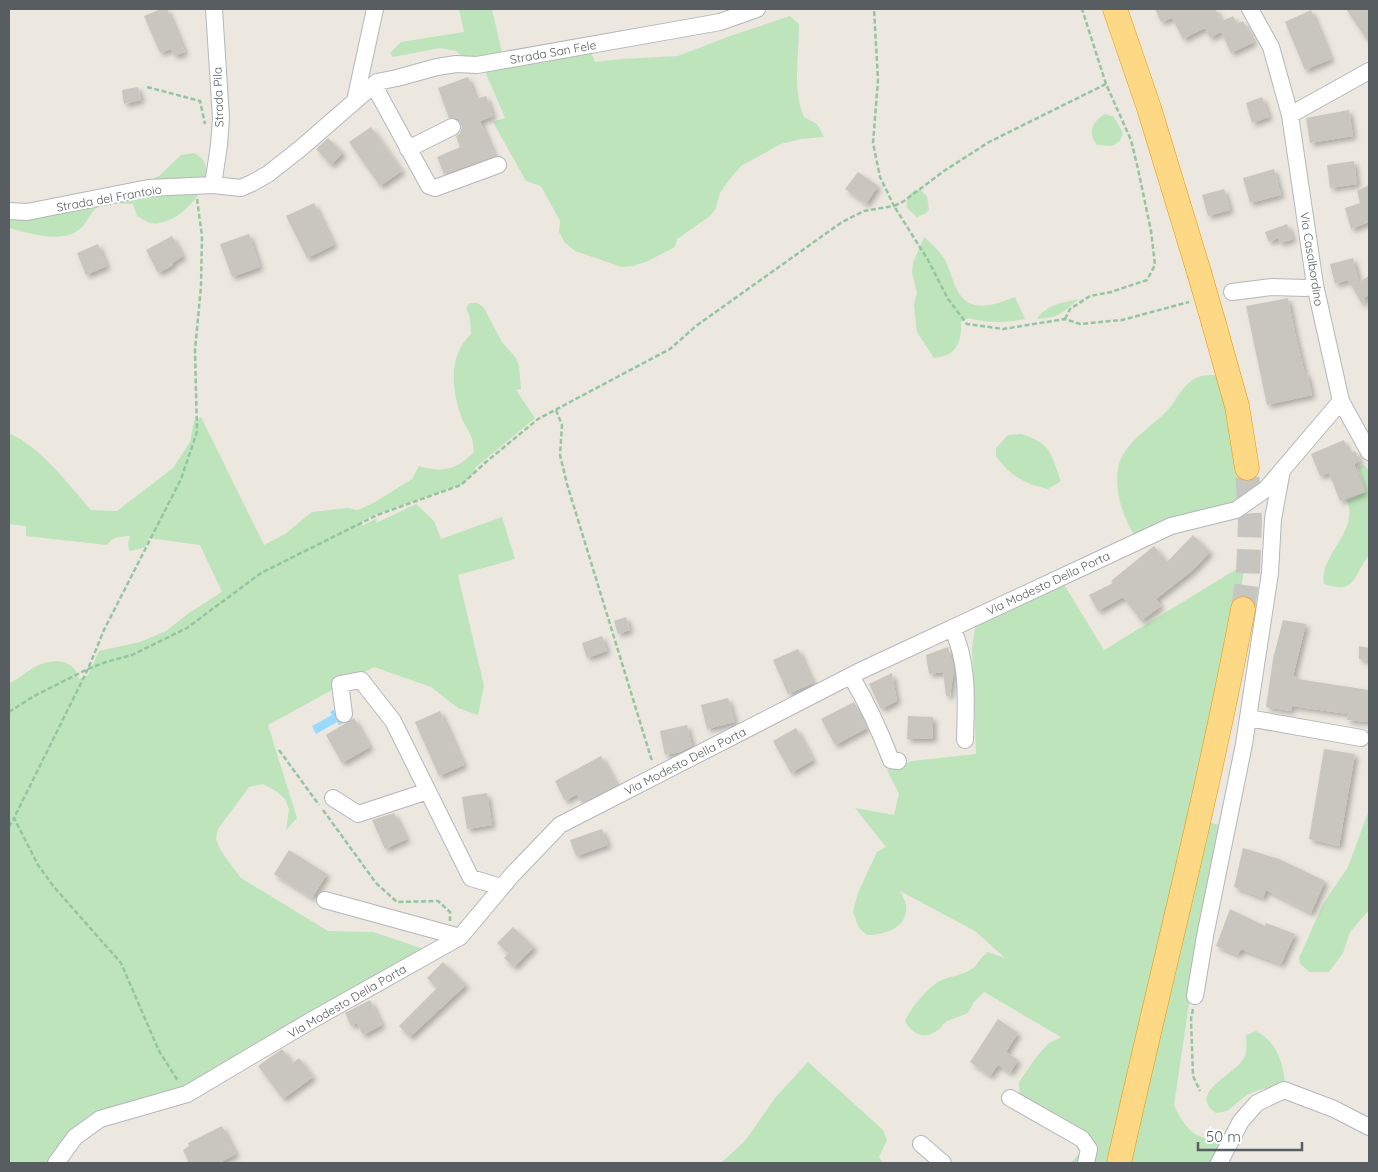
<svg xmlns="http://www.w3.org/2000/svg" width="1378" height="1172" viewBox="0 0 1378 1172" font-family="Quicksand,sans-serif">
<style>
.green{fill:#bde4bb}
.water{fill:#9cd9ff}
.building{fill:#c9c5bf;filter:url(#shadow)}
.lines{fill:none;stroke-linecap:round;stroke-linejoin:round}
.highway-tunnel{stroke:#c7c5c0;stroke-width:24;stroke-dasharray:24 12;stroke-linecap:butt}
.minor-casing{stroke:#b3b6bb;stroke-width:18}
.highway-casing{stroke:#eb9500;stroke-width:25}
.path{stroke:#94c5a0;stroke-width:2.5;stroke-dasharray:5 2.5;stroke-linecap:butt}
.minor{stroke:#fff;stroke-width:16}
.highway{stroke:#fdd885;stroke-width:24}
.highway-bridge-casing{stroke:#eb9500;stroke-width:25;stroke-linecap:butt}
.highway-bridge{stroke:#fdd885;stroke-width:24}
.labels{text-anchor:middle;dominant-baseline:central;stroke-width:4;stroke-linejoin:round;paint-order:stroke}
.street-label{font-size:12px;fill:#585d61;stroke:#fff}
</style>
<defs>
<filter id="shadow"><feDropShadow dx="3.5" dy="3.5" stdDeviation="2.5" flood-color="#0004"/></filter>
</defs>
<rect width="100%" height="100%" fill="#ece8e0"/>
<path class="green" d="M459,9H492L503,57L471,63L456,51L440,48L393,57L390,53L401,42L464,32Z
M790,16L799,24C799,55 792,89 804,117L817,124L824,137L801,139L781,144L741,166L729,180L720,193L716,208L710,216L677,239L675,247L648,261L633,266L622,267L575,251L565,243L559,232L560,221L541,186L526,181L493,122L505,118L484,69L591,53L595,62L621,59L678,56L730,36Z
M1106,114L1114,117L1123,133L1120,141L1112,146L1097,145C1087,133 1092,120 1106,114Z
M194,153C197,155 201,157 203,160C218,184 177,228 151,223C146,222 141,218 137,216L133,204C123,204 108,201 98,207C90,211 88,223 81,228C63,245 29,233 9,228V212L144,183L159,176L181,155Z
M915,190H921L927,197L929,209L926,213L917,217L907,208C906,199 908,195 915,190Z
M924,237C932,244 940,251 945,260C949,268 952,278 955,286C968,315 991,306 1015,297L1025,319C1005,323 988,323 968,318L961,322C962,341 957,357 934,358L917,332L915,317L914,304L917,293L912,273L913,263Z
M1079,299C1061,313 1062,317 1037,319C1046,305 1063,302 1079,299Z
M469,303H478L484,308L502,342L516,358L519,366L521,389L516,390L535,418L476,467L474,473L462,484L374,515L363,520L362,526L377,518L376,523L416,504L434,521L441,539L502,517L515,559L458,575L484,686L478,715L458,708L431,687L374,667L268,725L297,818L286,830L289,809L285,799L276,791L263,784L249,787L218,829L216,839L221,851L241,878L328,931L373,932L427,950L177,1094L123,1107L52,1163H9V683C18,680 24,673 33,668C49,659 74,656 79,679L88,675L99,651L140,642L166,631L189,613L222,592L200,545L149,538L145,547L131,551L129,550L128,543L130,536C121,537 113,536 107,545L26,536V526L9,524V433C43,449 66,482 91,510L117,511L173,468L190,442L194,421L201,417L264,545L285,534L312,512L347,508L358,510L375,502L412,479L419,466C443,473 456,470 474,452C473,447 473,441 471,436C469,430 464,425 462,419C452,390 447,357 471,334L470,318L466,308Z
M1218,375L1236,455L1244,501L1135,536C1121,515 1109,476 1124,453C1135,436 1154,424 1168,410C1177,399 1185,381 1199,377C1204,375 1212,375 1218,375Z
M1021,434C1053,444 1050,453 1061,481L1048,489C1024,483 1011,477 996,456V448L1008,435Z
M1363,465L1369,470V555C1353,575 1357,595 1324,584C1318,556 1360,531 1347,501L1366,492L1358,467Z
M1245,564L1242,583L1111,1163H1071L1081,1151L1082,1147L1020,1100L1019,1082L1037,1056L1049,1043L1061,1037L984,992L974,1002L968,1013C962,1016 952,1018 946,1022C943,1024 941,1028 938,1030C924,1040 913,1035 905,1021C910,1009 927,989 938,982C949,976 961,976 972,969C978,965 980,957 988,952L1005,958L975,931L900,891C902,895 905,900 906,905C909,927 885,935 867,935L859,928L853,912L858,893L869,869L877,852L886,847L855,808L894,815L899,794L887,770L912,761L976,754L972,647L976,623L1063,583L1104,650Z
M1369,810V910L1350,932L1343,953L1329,972H1310L1300,964L1299,958L1323,904L1348,867Z
M1209,822L1219,825L1206,889L1174,1105C1188,1134 1194,1136 1225,1144L1214,1163H1128Z
M1256,1031C1276,1041 1283,1062 1285,1083L1273,1087L1262,1089L1248,1094L1227,1111L1216,1113C1186,1093 1236,1074 1244,1058C1248,1051 1246,1042 1246,1035Z
M808,1062L883,1130L887,1140L879,1157L883,1163H721L745,1141L775,1098Z"/>
<path class="water" d="M335,709L343,723L339,725L337,722L316,734L312,726L332,715L330,712Z"/>
<path class="building" d="M161,9H167L185,52L174,56L171,49L160,53L144,16Z
M1155,9H1215L1222,21L1233,16L1237,24L1243,21L1254,42L1231,53L1221,32L1210,38L1205,28L1183,39L1172,18L1161,22Z
M1346,9H1369V43Z
M1311,10L1331,59L1305,70L1285,22Z
M468,77L476,99L486,96L493,116L480,121L495,156L444,174L437,157L460,147L456,136L460,133L462,127L458,119L449,118L438,88Z
M138,87L141,100L124,104L122,90Z
M1262,97L1269,117L1252,123L1246,103Z
M1349,110L1353,136L1310,143L1306,118Z
M371,127L402,171L380,186L349,142Z
M328,138L343,153L331,165L316,149Z
M1354,161L1357,184L1330,188L1327,165Z
M1274,169L1281,195L1250,203L1243,178Z
M858,172L878,186L866,204L845,189Z
M1369,185V222L1351,229L1345,208L1360,203L1357,191Z
M1224,189L1230,210L1208,216L1202,195Z
M314,203L334,245L307,258L286,216Z
M1287,224L1293,239L1280,243L1278,238L1269,242L1265,232Z
M249,234L260,267L232,277L220,244Z
M172,236L183,256L172,263L173,265L158,273L146,250Z
M98,244L107,266L86,275L77,253Z
M1353,258L1359,282L1369,276V294L1364,298L1365,303L1362,304L1348,280L1335,284L1330,264Z
M1288,298L1295,333L1305,374L1307,373L1312,395L1267,405L1246,306Z
M1344,440L1349,453L1355,451L1360,461L1354,464L1364,492L1340,501L1329,473L1320,476L1311,454Z
M1193,535L1210,552L1193,570L1156,599L1161,606L1141,621L1123,597L1098,611L1089,595L1113,583L1111,581L1154,546L1167,562Z
M626,617L630,630L618,634L614,621Z
M1283,620L1306,624L1293,676H1298L1297,679L1369,690V722L1347,720L1348,714L1292,706L1291,711L1266,707L1273,659Z
M602,636L607,651L587,658L582,643Z
M1359,646L1369,648V661L1359,659Z
M948,647L954,669L950,696H946L943,672L929,674L926,655Z
M798,649L813,683L788,694L773,660Z
M892,673L897,701L881,709L869,684Z
M728,698L735,722L707,729L701,705Z
M854,702L867,728L835,745L821,719Z
M440,711L464,765L439,776L415,722Z
M908,716L933,717V739H907Z
M354,718L370,747L342,763L326,735Z
M687,725L692,746L680,752L665,755L660,731Z
M796,728L813,760L791,773L773,741Z
M1324,749L1355,754L1339,846L1309,839Z
M601,756L617,785L582,803L577,794L565,801L555,781Z
M487,793L492,825L467,829L462,797Z
M394,813L407,839L385,849L372,820Z
M602,829L608,845L576,856L570,840Z
M1243,848L1279,859L1325,881L1311,913L1266,890L1263,898L1234,887Z
M289,850L327,874L312,898L274,874Z
M1230,909L1265,926L1266,923L1295,934L1281,964L1241,949L1238,955L1216,946Z
M513,927L534,947L514,967L504,958L508,953L497,943Z
M443,962L466,985L410,1037L399,1026L437,988L427,978Z
M370,1000L382,1025L363,1035L357,1023L351,1026L345,1013Z
M998,1019L1018,1033L1006,1052L1018,1060L1010,1073L998,1065L990,1076L970,1062Z
M282,1049L293,1063L299,1058L313,1077L283,1099L258,1066Z
M222,1126L236,1154L219,1163H189L183,1150L189,1146L188,1143Z"/>
<g class="lines">
<path class="highway-tunnel" d="M1243,609L1248,574L1250,520L1247,468"/>
<g class="minor-casing">
<path id="minor" d="M1250,9L1271,47L1290,115
M1369,71L1290,115L1315,285L1341,401L1369,452
M377,82L378,93L429,186L435,188L498,165
M355,101L377,82L397,78L437,67L456,64L477,65L720,22L757,9
M408,149L452,127
M213,185L219,145L221,118L214,9
M9,211L27,212L148,188L213,185L241,188L252,183L268,174L301,148L355,101L375,9
M1232,292L1272,287L1306,288L1315,285
M952,628C969,663 966,701 965,740
M851,676C867,703 880,731 891,760L898,761
M344,714L340,684L361,680L393,721L471,878L501,887
M1248,718L1361,738
M333,798L358,814L428,791
M325,900L460,937
M1195,996L1205,936L1244,744L1270,573L1273,519L1282,470
M1010,1098L1082,1139L1089,1149L1086,1163
M921,1144L943,1163
M56,1163L75,1137L100,1119L187,1094L312,1020L460,937L513,874L560,825L858,672L1066,575L1171,526L1236,510L1266,489L1341,401
M1219,1163L1241,1121L1257,1103L1284,1090L1334,1109L1369,1127"/>
</g>
<g class="highway-casing">
<path id="highway" d="M1115,9L1149,108L1199,272
M1214,324L1237,406L1247,468
M1119,1163C1160,979 1208,795 1243,609"/>
</g>
<path class="path" d="M1106,84L989,142L944,171L904,201L894,206L928,260L948,299L967,324L1003,329L1065,319L1080,324L1122,320L1189,302
M147,87L200,101L205,124
M197,199L202,236L201,286L195,350L197,432L181,479L104,630L88,669L106,662L132,655L187,628L261,573L377,515L461,485L486,462L538,419L670,349L696,326L842,222L864,211L894,206L880,177L873,143L878,80L874,9
M1065,319L1070,309L1090,296L1111,292L1147,280L1155,265L1151,231L1138,169L1131,140L1106,84L1082,9
M556,410L562,425L560,455L567,484L652,761
M88,669L14,818L38,865L54,887L121,963L159,1051L178,1081
M9,712L34,696L86,670
M279,750L319,805
M323,810L376,883L397,902L438,901L450,912V921
M9,827L14,818
M1193,1009L1191,1019L1193,1076L1200,1091"/>
<use href="#minor" class="minor"/>
<use href="#highway" class="highway"/>
<g class="highway-bridge-casing">
<path id="highway-bridge" d="M1199,272L1214,324"/>
</g>
<use href="#highway-bridge" class="highway-bridge"/>
</g>
<g class="labels">
<g class="street-label">
<text transform="translate(553 52) rotate(-10)">Strada San Fele</text>
<text transform="translate(218 97) rotate(-92)">Strada Pila</text>
<text transform="translate(109 198) rotate(-10)">Strada del Frantoio</text>
<text transform="translate(1312 259) rotate(81)">Via Casalbordino</text>
<text transform="translate(1048 583) rotate(-25)">Via Modesto Della Porta</text>
<text transform="translate(685 761) rotate(-27)">Via Modesto Della Porta</text>
<text transform="translate(347 1001) rotate(-30)">Via Modesto Della Porta</text>
</g>
</g>
<rect width="1378" height="1172" fill="none" stroke="#585d61" stroke-width="20"/>
<path d="M1198 1142v8h104v-8" fill="none" stroke="#585d61" stroke-width="2.5"/>
<text x="1206" y="1142" font-size="15" fill="#585d61" stroke="#ffffff" stroke-width="4" paint-order="stroke">50 m</text>
</svg>
